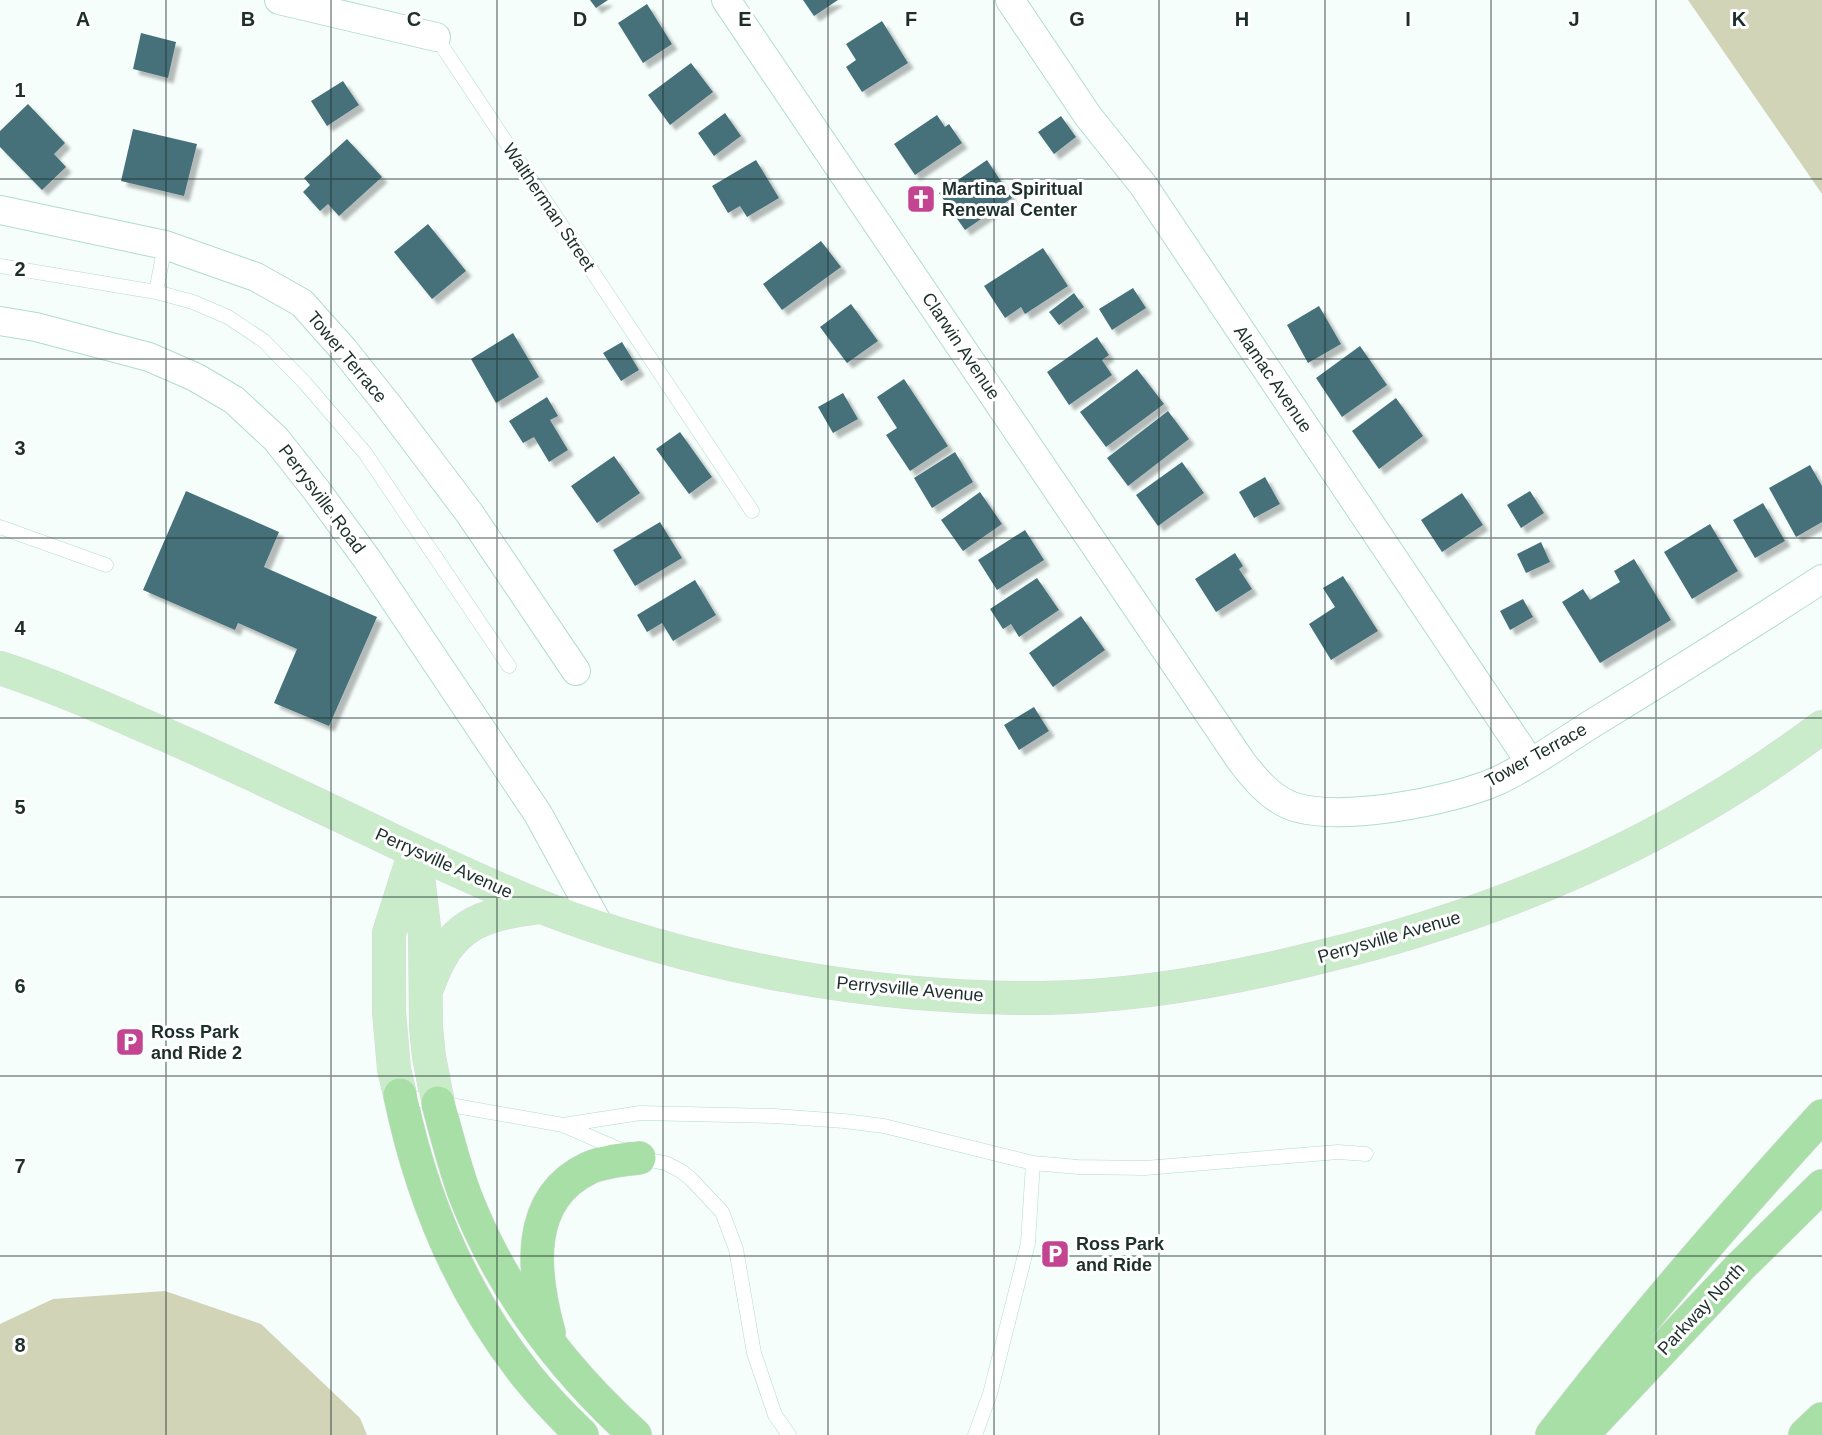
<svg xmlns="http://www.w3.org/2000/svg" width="1822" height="1435" viewBox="0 0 1822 1435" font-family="Helvetica,sans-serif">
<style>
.green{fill:#d2d4b8}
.building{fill:#47717a;filter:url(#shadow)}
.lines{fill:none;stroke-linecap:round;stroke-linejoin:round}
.service-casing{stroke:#b0dcd1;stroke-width:15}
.minor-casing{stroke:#b0dcd1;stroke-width:30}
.primary-casing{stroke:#d6dad9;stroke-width:34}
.motorway-casing{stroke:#d6dad9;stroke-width:34}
.service{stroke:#fff;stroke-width:14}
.minor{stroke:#fff;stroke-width:28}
.primary{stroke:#cbecca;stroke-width:33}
.motorway{stroke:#a8dfa6;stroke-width:33}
.grid{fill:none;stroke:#1d2f2b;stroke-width:1.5;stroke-opacity:0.55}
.labels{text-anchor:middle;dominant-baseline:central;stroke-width:6;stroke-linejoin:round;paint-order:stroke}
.poi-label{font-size:18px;font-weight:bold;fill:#1d2f2b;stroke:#fff;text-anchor:start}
.street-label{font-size:18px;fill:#1d2f2b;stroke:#fff}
.grid-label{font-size:20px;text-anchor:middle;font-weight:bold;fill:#1d2f2b;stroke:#fff;stroke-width:6;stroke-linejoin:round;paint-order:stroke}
</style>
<defs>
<filter id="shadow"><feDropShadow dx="5.5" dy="5.5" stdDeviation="1.5" flood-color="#0004"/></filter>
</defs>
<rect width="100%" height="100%" fill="#f5fefb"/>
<path class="green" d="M1688,0H1822V194Z
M165,1291L261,1324L360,1418L367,1435H0V1324L53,1299Z"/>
<path class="building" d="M590,0H608L596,8Z
M803,0H838L814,16Z
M647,4L672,44L643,63L618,23Z
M882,21L908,63L862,92L846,67L856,60L846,44Z
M141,33L176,42L168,78L133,69Z
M691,63L713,92L670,125L648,95Z
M343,81L359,105L327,126L311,101Z
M28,104L65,143L54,154L66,167L42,190L0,147V131Z
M725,113L741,136L714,156L698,133Z
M937,115L945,127L949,124L962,143L915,175L894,144Z
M1061,116L1076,137L1054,154L1038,132Z
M133,129L197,144L184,196L121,181Z
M347,139L382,177L339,216L328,204L320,211L303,192L310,185L304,178Z
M756,160L779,198L747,217L740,206L728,213L712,186Z
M987,160L1012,198L965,230L939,193Z
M428,224L466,271L432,299L394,252Z
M821,241L841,267L782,310L763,284Z
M1043,248L1068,286L1025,314L1021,307L1005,318L984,286Z
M1133,288L1146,308L1112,330L1099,309Z
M1074,293L1084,307L1059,325L1049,312Z
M851,304L878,341L847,363L820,327Z
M1319,306L1341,344L1308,363L1287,325Z
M513,333L539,377L496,403L471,359Z
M1097,337L1109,355L1102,360L1112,375L1069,405L1047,372Z
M622,342L639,370L621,381L603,353Z
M1360,346L1387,385L1342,417L1316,378Z
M1137,369L1164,404L1106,447L1080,412Z
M904,379L948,446L910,471L886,435L897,428L877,397Z
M843,393L858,419L833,433L818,407Z
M547,397L558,416L550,420L568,450L549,462L534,437L523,443L509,421Z
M1396,398L1423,436L1379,469L1352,431Z
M1168,411L1189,439L1128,486L1107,458Z
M680,432L712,477L689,494L656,449Z
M955,452L973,482L932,508L914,478Z
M614,456L640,493L597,523L571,486Z
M1182,462L1204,493L1158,526L1136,495Z
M1810,465L1822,486V522L1796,537L1769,488Z
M1265,477L1280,504L1254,518L1239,492Z
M186,491L279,532L264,567L377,617L329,726L274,703L297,649L238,623L235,630L143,590Z
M1530,491L1544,513L1521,528L1507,505Z
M980,492L1002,524L963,551L941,520Z
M1462,493L1483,525L1442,552L1421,520Z
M1763,503L1785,541L1755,558L1733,520Z
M660,522L682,558L635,586L613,550Z
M1710,524L1738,571L1692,599L1664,552Z
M1025,530L1044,560L997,590L978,560Z
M1541,542L1550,562L1526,573L1517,554Z
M1235,553L1243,566L1239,569L1252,589L1216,612L1195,579Z
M1634,559L1671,620L1600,663L1562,602L1583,589L1590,600L1620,582L1614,571Z
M1343,576L1378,631L1331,660L1309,624L1335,607L1323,588Z
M1037,578L1059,610L1019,637L1011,624L1003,629L990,609Z
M695,580L716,615L673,641L662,623L647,632L637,615Z
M1523,599L1533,617L1510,630L1500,611Z
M1081,616L1105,650L1053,687L1029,653Z
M1034,707L1049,731L1019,750L1004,725Z"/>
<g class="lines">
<g class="service-casing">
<path id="service" d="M436,37L752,511
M0,266L156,292L193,302L228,317L264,341L305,383L365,453L509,666
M156,292L165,245
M0,527L106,565
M400,1096L563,1125L639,1158L665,1163L681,1171L691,1179L722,1212L736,1249L754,1353L775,1415L789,1435
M563,1125L640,1113L774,1116L844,1121L884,1126L1033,1163L1078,1167L1145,1168L1338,1152L1366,1154
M975,1435L990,1394L1028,1243L1033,1163"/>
</g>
<g class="minor-casing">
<path id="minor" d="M279,0L436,37
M726,0L1241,761C1254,778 1268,795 1287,804C1332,825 1452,801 1497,781C1532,765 1565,740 1598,720C1673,674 1748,627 1822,579
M1010,0L1088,116L1143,185L1530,762
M0,210L165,245L256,277L302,303L344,350L387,404L470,514L576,671
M0,321L36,327L149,357L195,377L234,400L276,439L317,491L367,559L538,814L601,929"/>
</g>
<g class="primary-casing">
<path id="primary" d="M0,668C49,684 97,705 145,726C232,763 316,804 402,845C449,867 496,889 544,908C701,968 873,999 1041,998C1135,997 1229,980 1320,957C1504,913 1671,841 1822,727
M415,851L425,935L426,1027L429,1057L438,1103
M428,986C450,924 479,915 540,907
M400,1095L394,1069L389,1012V933L412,861"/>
</g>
<g class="motorway-casing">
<path id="motorway" d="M400,1095C421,1197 461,1293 526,1375C543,1396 562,1416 582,1435
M438,1103C446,1133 454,1165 465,1195C501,1288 561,1368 635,1435
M549,1333C533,1275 523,1199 589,1168C605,1161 623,1160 639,1158
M1552,1435C1637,1324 1728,1219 1822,1116
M1582,1435L1739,1268L1822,1186
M1805,1435L1822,1419"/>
</g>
<use href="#service" class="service"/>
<use href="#minor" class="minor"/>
<use href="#primary" class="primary"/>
<use href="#motorway" class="motorway"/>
</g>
<path class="grid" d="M166,0V1435M331,0V1435M497,0V1435M663,0V1435M828,0V1435M994,0V1435M1159,0V1435M1325,0V1435M1491,0V1435M1656,0V1435M0,179H1822M0,359H1822M0,538H1822M0,718H1822M0,897H1822M0,1076H1822M0,1256H1822"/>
<defs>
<g id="church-square" transform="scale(1.5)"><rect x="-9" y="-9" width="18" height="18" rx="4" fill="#c34592" stroke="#fff"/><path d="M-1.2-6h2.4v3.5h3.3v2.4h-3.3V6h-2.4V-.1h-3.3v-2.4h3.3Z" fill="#fff"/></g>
<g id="parking-square" transform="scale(1.5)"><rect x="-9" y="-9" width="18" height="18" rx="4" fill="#c34592" stroke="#fff"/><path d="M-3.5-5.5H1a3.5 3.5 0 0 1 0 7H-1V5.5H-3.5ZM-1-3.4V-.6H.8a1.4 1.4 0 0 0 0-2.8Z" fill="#fff"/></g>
</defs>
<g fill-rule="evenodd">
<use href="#church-square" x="921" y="199"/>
<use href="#parking-square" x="130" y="1042"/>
<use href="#parking-square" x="1055" y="1254"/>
</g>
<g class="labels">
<g class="poi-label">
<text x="942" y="189">Martina Spiritual<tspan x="942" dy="21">Renewal Center</tspan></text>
<text x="151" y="1032">Ross Park<tspan x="151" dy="21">and Ride 2</tspan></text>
<text x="1076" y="1244">Ross Park<tspan x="1076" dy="21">and Ride</tspan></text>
</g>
<g class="street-label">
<text transform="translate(549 207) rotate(56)">Waltherman Street</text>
<text transform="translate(961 346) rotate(56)">Clarwin Avenue</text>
<text transform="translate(347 357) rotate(50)">Tower Terrace</text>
<text transform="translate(1273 379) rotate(56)">Alamac Avenue</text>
<text transform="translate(322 499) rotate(53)">Perrysville Road</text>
<text transform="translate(1536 755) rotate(-29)">Tower Terrace</text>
<text transform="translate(444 863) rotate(24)">Perrysville Avenue</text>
<text transform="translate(1389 937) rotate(-16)">Perrysville Avenue</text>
<text transform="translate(910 989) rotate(5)">Perrysville Avenue</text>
<text transform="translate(1701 1309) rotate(-47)">Parkway North</text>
</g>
</g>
<g class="grid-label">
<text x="83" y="26">A</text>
<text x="248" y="26">B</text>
<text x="414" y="26">C</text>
<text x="580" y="26">D</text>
<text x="745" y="26">E</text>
<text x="911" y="26">F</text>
<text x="1077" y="26">G</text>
<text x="1242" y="26">H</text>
<text x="1408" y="26">I</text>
<text x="1574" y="26">J</text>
<text x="1739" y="26">K</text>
<text x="20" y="97">1</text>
<text x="20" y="276">2</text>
<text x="20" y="455">3</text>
<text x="20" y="635">4</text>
<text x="20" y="814">5</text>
<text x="20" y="993">6</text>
<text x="20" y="1173">7</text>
<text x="20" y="1352">8</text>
</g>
</svg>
